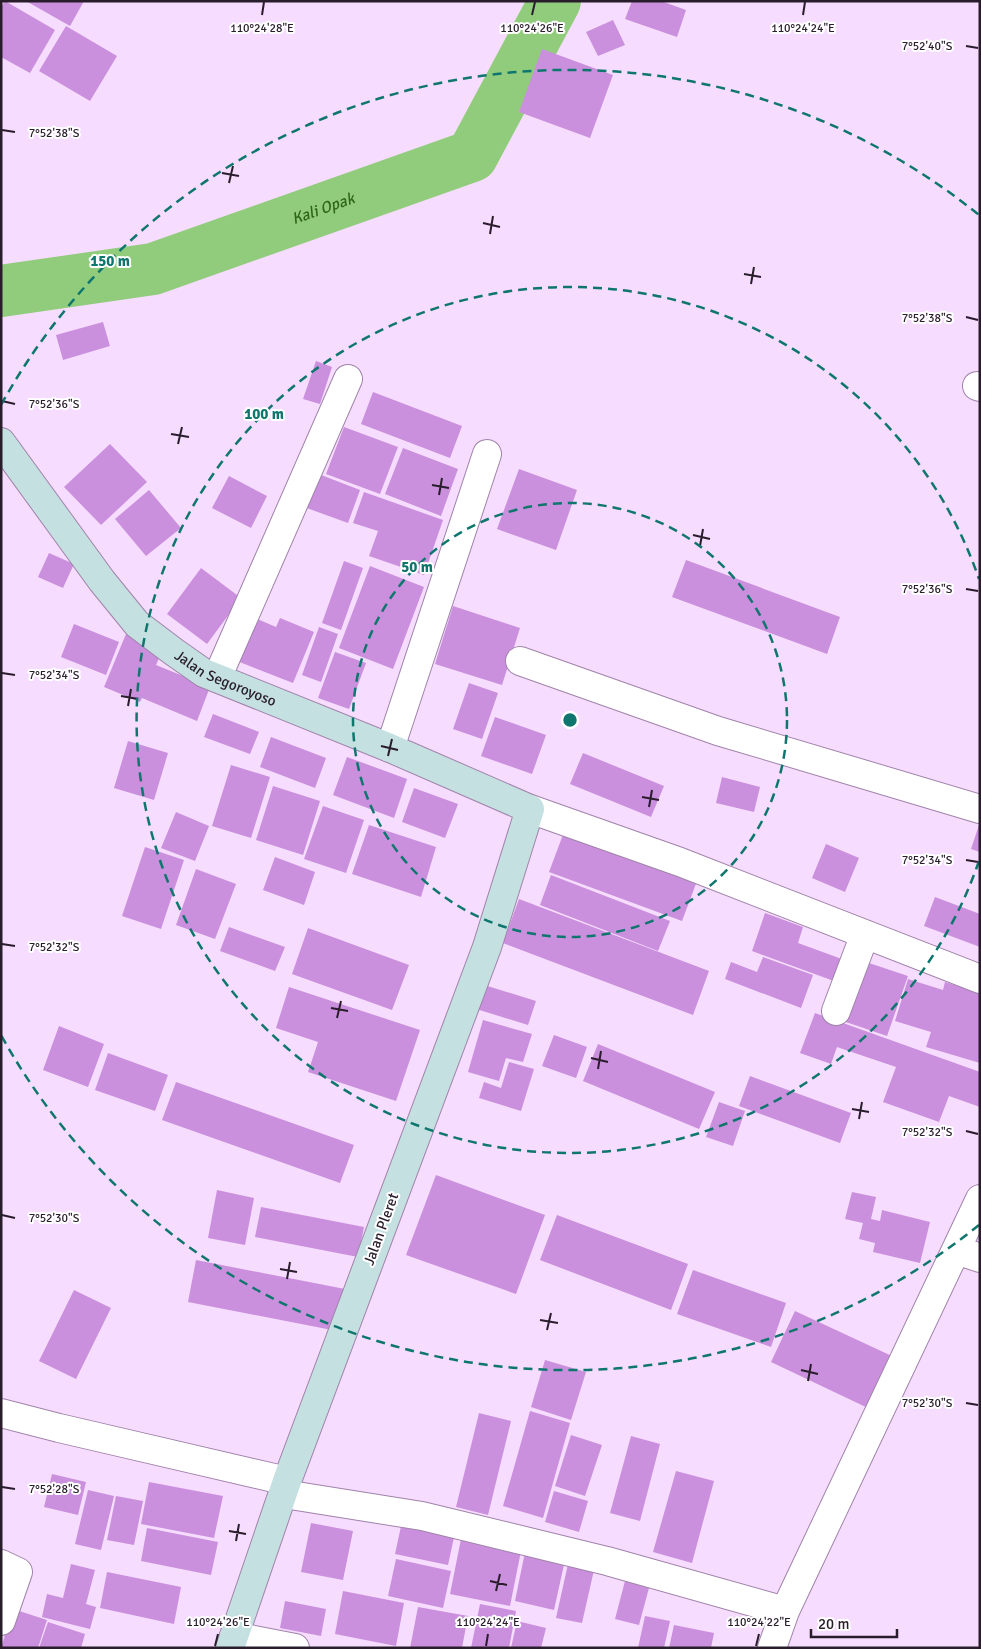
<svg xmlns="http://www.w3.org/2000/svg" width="981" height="1649" viewBox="0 0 981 1649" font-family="Signika,sans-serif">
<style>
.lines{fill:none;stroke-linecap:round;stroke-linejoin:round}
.river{stroke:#91cc7c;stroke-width:52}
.building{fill:#ca90dd}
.minor-casing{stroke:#a083aa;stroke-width:30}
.secondary-casing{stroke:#a083aa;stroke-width:30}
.minor{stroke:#fff;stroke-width:28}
.secondary{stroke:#c4e0e1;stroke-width:28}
.ticks{fill:none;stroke:#291d2c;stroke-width:2}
.ring{fill:none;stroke:#0f766e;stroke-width:2.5;stroke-dasharray:9 6}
.labels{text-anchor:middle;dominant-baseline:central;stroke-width:4;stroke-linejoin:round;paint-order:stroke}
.street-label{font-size:15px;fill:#291d2c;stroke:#fff}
.water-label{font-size:16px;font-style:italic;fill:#306617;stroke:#fff}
.ticks-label{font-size:12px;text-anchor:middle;fill:#291d2c;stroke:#fff;stroke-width:4;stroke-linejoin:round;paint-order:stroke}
.centre{fill:#0f766e;stroke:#fff;stroke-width:2.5}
.ring-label{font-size:15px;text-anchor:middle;font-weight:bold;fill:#0f766e;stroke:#fff;stroke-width:4;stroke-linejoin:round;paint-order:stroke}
</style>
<rect width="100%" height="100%" fill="#f6dcfe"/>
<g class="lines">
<path class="river" id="s1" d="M1,291L153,269L472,156L555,1"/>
</g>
<path class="building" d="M5,1L55,30L30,73L1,57V7Z
M26,1H84L70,26Z
M632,1H661L686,10L677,37L625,19Z
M613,20L625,45L598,56L586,32Z
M66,26L117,56L90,101L39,71Z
M542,49L613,75L590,138L519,112Z
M103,322L110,346L63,360L56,335Z
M316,361L332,367L320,404L303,399Z
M373,392L462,426L450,458L361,424Z
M344,427L398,447L380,494L326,474Z
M110,444L147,482L101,525L64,487Z
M403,448L458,469L441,516L385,494Z
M519,469L577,490L556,550L497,529Z
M316,473L360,490L348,523L304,507Z
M229,476L267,496L251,528L212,508Z
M149,490L181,528L146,556L115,519Z
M364,492L443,520L424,575L369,556L378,531L353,523Z
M49,553L74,564L63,588L38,577Z
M686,560L840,617L827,654L672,597Z
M344,561L363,568L341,630L322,623Z
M370,566L424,587L393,669L339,648Z
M201,568L241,598L207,644L167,614Z
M453,606L520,628L502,685L435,664Z
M255,618L276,627L280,618L314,632L293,683L237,661Z
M74,624L119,642L106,675L61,657Z
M319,627L338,634L321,682L302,675Z
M126,634L163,649L156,665L210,687L197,721L142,698L140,702L104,687Z
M335,652L366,663L349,709L318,698Z
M469,683L498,693L482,739L453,729Z
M213,714L259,732L250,754L204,737Z
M495,717L546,735L532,774L481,756Z
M271,737L326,758L315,788L260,767Z
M128,741L168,753L154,800L114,788Z
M583,753L664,786L651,817L570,784Z
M347,757L407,779L394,818L333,795Z
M231,765L270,777L251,838L212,826Z
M722,777L760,787L754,812L716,803Z
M273,786L320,801L303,855L256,840Z
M414,788L458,804L445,838L402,822Z
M323,806L364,820L346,873L304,859Z
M176,812L209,826L195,861L161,848Z
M369,825L436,847L421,897L352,874Z
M979,825H980V852L971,849Z
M564,832L697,881L682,921L549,872Z
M826,844L859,858L845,892L812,878Z
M145,847L184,860L161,929L122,916Z
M275,857L315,872L304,905L263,890Z
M196,869L236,884L215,939L176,925Z
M551,875L670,921L658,951L540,905Z
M935,897L980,914V947L924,926Z
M519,899L709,971L693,1015L503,943Z
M765,913L803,927L798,943L850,962L842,984L752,951Z
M229,927L285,947L275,971L220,951Z
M308,928L409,965L392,1010L292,974Z
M763,957L813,975L801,1008L725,979L731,962L757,972Z
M860,960L908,976L887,1036L840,1020Z
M908,979L943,990L945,982L980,993V1063L926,1047L931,1032L895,1021Z
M481,984L536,1001L528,1025L473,1008Z
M289,987L420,1030L396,1101L308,1072L318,1042L276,1028Z
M815,1013L980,1072V1107L949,1096L939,1122L883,1102L896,1067L837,1047L831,1064L800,1053Z
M483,1020L532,1034L523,1062L506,1058L499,1081L468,1072Z
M59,1026L104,1044L88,1087L43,1070Z
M554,1035L587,1047L576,1078L542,1066Z
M598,1044L715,1092L699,1129L583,1081Z
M108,1053L168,1075L155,1111L95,1090Z
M509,1062L534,1069L521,1111L479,1098L484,1082L501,1088Z
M750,1076L851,1113L840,1143L739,1106Z
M176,1082L354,1145L340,1183L162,1120Z
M719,1102L745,1111L733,1146L706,1137Z
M436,1175L545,1215L516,1294L406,1255Z
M217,1190L254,1198L245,1245L208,1238Z
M852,1192L876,1197L871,1219L880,1221L882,1210L930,1222L920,1263L873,1252L875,1243L859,1239L863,1223L845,1219Z
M261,1207L364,1227L358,1257L255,1237Z
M557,1215L688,1264L671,1310L540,1260Z
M196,1260L345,1289L337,1331L188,1302Z
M693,1270L786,1303L771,1347L677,1314Z
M74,1290L111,1308L76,1379L39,1361Z
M795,1311L894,1357L870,1409L771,1362Z
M545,1360L586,1372L571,1420L531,1407Z
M530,1411L570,1423L543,1518L503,1506Z
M479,1413L511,1421L488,1515L456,1507Z
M571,1435L602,1445L585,1496L555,1486Z
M631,1436L660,1444L640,1521L610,1513Z
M676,1471L714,1481L692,1563L653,1552Z
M52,1474L86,1482L78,1515L44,1507Z
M149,1482L223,1496L214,1538L141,1524Z
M88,1490L114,1496L101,1550L75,1544Z
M554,1491L588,1501L579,1532L545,1522Z
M116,1496L143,1501L134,1545L107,1540Z
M403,1517L456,1528L448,1565L395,1554Z
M311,1523L353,1531L343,1580L301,1572Z
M147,1528L218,1542L211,1575L141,1561Z
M462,1534L522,1546L510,1606L450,1594Z
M525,1552L565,1560L554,1610L515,1601Z
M396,1559L451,1571L443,1608L388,1596Z
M71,1564L95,1570L86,1604L96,1607L90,1629L42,1617L47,1594L63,1598Z
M568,1564L594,1570L582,1623L556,1618Z
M107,1572L181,1587L174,1624L100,1608Z
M625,1581L649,1588L639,1625L615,1619Z
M343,1591L404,1603L396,1646L335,1634Z
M285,1601L326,1609L321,1636L280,1628Z
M480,1604L516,1611L509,1648H471Z
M418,1607L468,1616L462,1648H410Z
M13,1609L47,1620L38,1648H1Z
M645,1616L670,1621L664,1648H638Z
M517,1621L546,1628L541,1648H511Z
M48,1622L85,1634L81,1648H39Z
M674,1625L714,1633L711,1648H669Z"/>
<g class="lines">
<g class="minor-casing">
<path id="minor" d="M977,386L980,387
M520,661L718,731L980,809
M217,678L348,379
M390,748L487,454
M530,809L680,862L980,979
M836,1011L865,934
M956,1250L980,1258
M1,1413L59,1428L287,1481
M284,1494L422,1516L607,1561L785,1611
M1,1564L18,1572L1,1621
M234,1636L295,1648
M772,1648L785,1611L980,1199"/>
</g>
<g class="secondary-casing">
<g id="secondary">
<path id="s2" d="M1,442L102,581L137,624L174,652L204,673L390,748L530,809L487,947L287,1481L230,1648"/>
</g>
</g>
<use href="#minor" class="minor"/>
<use href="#secondary" class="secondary"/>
</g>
<path class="ticks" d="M262,15L264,2M532,15L535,2M803,15L805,2M966,46L978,48M2,130L15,132M222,173L239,176M229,183L233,166M483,223L500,227M490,234L493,216M744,274L761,277M751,284L754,267M966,317L978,320M2,401L15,404M171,434L189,437M178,444L182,427M432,485L449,488M439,495L442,478M693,535L710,539M700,546L703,529M966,589L978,591M2,673L15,675M121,696L138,699M128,706L131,689M381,746L398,750M388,756L392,739M642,797L659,800M649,807L652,790M966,860L978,862M2,944L15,946M331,1008L348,1011M337,1018L341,1001M591,1058L608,1062M598,1069L601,1051M852,1109L869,1112M859,1119L862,1102M966,1131L978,1134M2,1215L15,1218M280,1269L297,1272M287,1279L290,1262M540,1320L558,1323M547,1330L551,1313M801,1370L818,1374M808,1381L811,1364M966,1403L978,1405M2,1487L15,1489M229,1531L246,1534M236,1541L239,1524M490,1581L507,1585M496,1591L500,1574M215,1646L218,1634M486,1646L488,1634M756,1646L759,1634"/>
<g class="ring">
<circle cx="570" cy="720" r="217"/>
<path d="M979 861A433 433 0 1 1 979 579"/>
<path d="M979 1225A650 650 0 0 1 1 1035M1 405A650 650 0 0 1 979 215"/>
</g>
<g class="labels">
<g class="street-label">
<text stroke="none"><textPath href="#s2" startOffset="332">Jalan Segoroyoso</textPath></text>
<text transform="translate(381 1229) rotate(-70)">Jalan Pleret</text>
</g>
<g class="water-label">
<text stroke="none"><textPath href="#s1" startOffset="334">Kali Opak</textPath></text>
</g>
</g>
<g class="ticks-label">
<text x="262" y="32">110°24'28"E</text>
<text x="532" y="32">110°24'26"E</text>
<text x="803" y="32">110°24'24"E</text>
<text x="927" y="50">7°52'40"S</text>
<text x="54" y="137">7°52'38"S</text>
<text x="927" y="322">7°52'38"S</text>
<text x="54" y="408">7°52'36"S</text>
<text x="927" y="593">7°52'36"S</text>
<text x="54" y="679">7°52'34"S</text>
<text x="927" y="864">7°52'34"S</text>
<text x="54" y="951">7°52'32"S</text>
<text x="927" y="1136">7°52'32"S</text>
<text x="54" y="1222">7°52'30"S</text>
<text x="927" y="1407">7°52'30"S</text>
<text x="54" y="1493">7°52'28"S</text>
<text x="218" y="1626">110°24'26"E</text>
<text x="488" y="1626">110°24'24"E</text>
<text x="759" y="1626">110°24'22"E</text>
</g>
<circle cx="570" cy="720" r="8" class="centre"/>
<g class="ring-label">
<text x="110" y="266">150 m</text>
<text x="264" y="419">100 m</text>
<text x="417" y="572">50 m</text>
</g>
<rect width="981" height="1649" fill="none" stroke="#291d2c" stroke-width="5"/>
<path d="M811 1629v8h86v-8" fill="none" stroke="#291d2c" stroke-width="2.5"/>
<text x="818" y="1629" font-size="15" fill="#291d2c" stroke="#ffffff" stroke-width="4" paint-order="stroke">20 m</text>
</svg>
